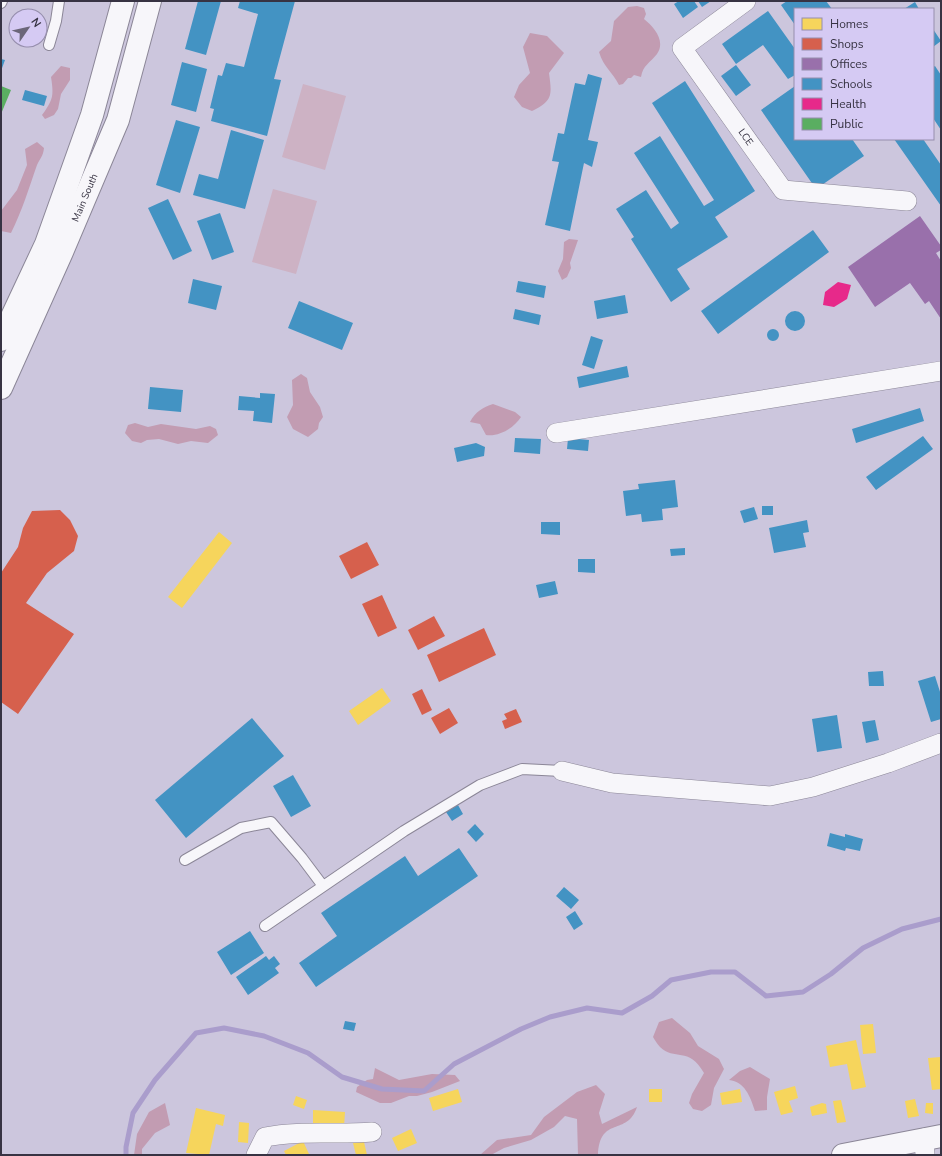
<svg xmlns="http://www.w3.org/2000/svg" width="942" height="1156" viewBox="0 0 942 1156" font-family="'Nunito Sans',sans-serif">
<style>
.green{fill:#cdb2c4}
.forest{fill:#c29cb2}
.homes{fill:#f6d55c}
.shops{fill:#d6604d}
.offices{fill:#9970ab}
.schools{fill:#4393c3}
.health{fill:#e7298a}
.public{fill:#5aae61}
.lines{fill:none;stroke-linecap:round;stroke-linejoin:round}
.stream{stroke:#aa9dcc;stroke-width:5}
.service-casing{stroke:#8b8697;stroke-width:12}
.minor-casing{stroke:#8b8697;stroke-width:20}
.secondary-casing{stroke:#8b8697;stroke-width:24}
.trunk-casing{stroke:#8b8697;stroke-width:24}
.service{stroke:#f7f6fa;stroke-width:10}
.minor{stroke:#f7f6fa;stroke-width:19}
.secondary{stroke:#f7f6fa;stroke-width:22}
.trunk{stroke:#f7f6fa;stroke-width:22}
.labels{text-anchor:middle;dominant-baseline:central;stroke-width:4;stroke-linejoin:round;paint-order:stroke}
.street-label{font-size:10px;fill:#373343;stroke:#d5caf3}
</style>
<rect width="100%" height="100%" fill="#ccc6dd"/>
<path class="green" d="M303,84L346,96L325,170L282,157Z
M273,189L317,201L296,274L252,262Z"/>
<path class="forest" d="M637,6L644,8L646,14L644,19C654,27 666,41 657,54C650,63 643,65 641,77L634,75L631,78H628L623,84L619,85C612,71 604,68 599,52L611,41L614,21L628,7Z
M530,33L547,36L564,53L549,73C552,95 553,101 532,111L522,107L514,97L519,85L530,73L523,47Z
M61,66L70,68V80L61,94L58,109L54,115L45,119L42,115C53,100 54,96 51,77Z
M37,142L44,148C43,157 40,158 37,165C29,188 22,211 11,233L1,231V211L17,190L27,165L25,149Z
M569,239L578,240L570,263L571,268L567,277L562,280L558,271L563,259L564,242Z
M301,374L307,378L310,392L320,407L323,417L319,423L318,429L308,437L293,429L287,417L293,405L292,380Z
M493,404L515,412L521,417C514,428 499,437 486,435L480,424L470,422C475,412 483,407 493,404Z
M135,423L148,427L161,424L196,429L210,426L216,429L218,435L208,443L191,441L178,444L159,439L147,440L141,443L132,441L125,433L128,425Z
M672,1018L690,1033L698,1046L719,1059L724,1069L714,1088L711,1105L702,1111L693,1109L689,1103L692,1094L704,1073C689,1046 674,1061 660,1047C657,1044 655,1040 653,1037L659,1022Z
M750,1067L770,1079L767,1097V1110L755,1111C750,1096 745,1082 729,1080L740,1071Z
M375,1068L399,1080L432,1074L455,1075L460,1081L432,1092L417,1096H409L391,1103H380L356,1092L357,1087L367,1080L373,1079Z
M596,1085L605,1094L599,1113L602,1124L637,1107C627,1137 600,1115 598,1155H578L577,1119L565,1116L554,1127L531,1140L504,1148L491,1155H480L497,1140L531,1135L544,1117L577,1092Z
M165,1103L170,1125L155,1133L142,1149V1155H134L137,1134L149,1112Z"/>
<path class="homes" d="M219,532L232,543L182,608L168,597Z
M382,688L391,701L358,725L349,711Z
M873,1024L876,1053L863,1054L860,1025Z
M856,1040L866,1087L852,1090L847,1064L830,1067L826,1046Z
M941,1057V1089L932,1090L928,1058Z
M795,1086L798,1098L789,1101L793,1112L781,1115L774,1092Z
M458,1089L462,1102L433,1111L429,1098Z
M649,1089H662V1102H649Z
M740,1089L742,1102L722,1105L720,1093Z
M296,1096L307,1100L304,1109L293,1105Z
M915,1099L919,1116L908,1118L905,1101Z
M841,1100L846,1122L837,1123L833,1101Z
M822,1103L826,1104L827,1113L812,1116L810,1107Z
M926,1103H933V1114L925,1113Z
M196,1108L225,1115L223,1126L216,1124L209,1155L186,1153Z
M313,1110L345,1112L344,1127L313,1125Z
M239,1122L249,1123L248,1143L238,1142Z
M411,1129L417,1143L398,1151L392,1138Z
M303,1141L309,1154L286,1155L284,1151Z
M364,1142L367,1155H356L353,1143Z"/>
<path class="shops" d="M60,510L70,520L78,536L74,551L47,573L26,603L74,634L18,714L1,702V573L18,547L23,528L32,511Z
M367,542L379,565L351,579L339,556Z
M382,595L397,628L378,637L362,604Z
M434,616L445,636L418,650L408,630Z
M484,628L496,655L439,682L427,655Z
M422,689L432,710L422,715L412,694Z
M449,708L458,723L440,734L431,718Z
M516,709L522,722L505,729L502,721L507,719L504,714Z"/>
<path class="offices" d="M920,216L941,246V250L936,253L941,261V319L929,301L925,304L910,283L875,307L848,267Z"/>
<path class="schools" d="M198,1H221L206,55L185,49Z
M240,1H295L274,79L281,80L267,136L211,121L214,109L210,108L218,75L222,76L226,63L244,67L258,14L238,8Z
M679,1H694L698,7L683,18L674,4Z
M698,1H711L702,7Z
M787,1H826L832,9H795V25L781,5Z
M915,2L919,9H904Z
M768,11L795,49V75L788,79L763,45L736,64L722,44Z
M933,29L941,41L933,47Z
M1,59L5,60L1,71Z
M182,62L207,69L196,112L171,105Z
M736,65L751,85L736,96L721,76Z
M935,66L941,75V130L933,118V67Z
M588,74L602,78L588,140L598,142L592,167L584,163L570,231L545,225L559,162L552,161L558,133L564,134L575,83L585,85Z
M685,81L755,191L715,217L728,237L677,269L690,289L671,302L631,239L634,237L616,209L646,190L671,229L679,223L634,153L660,136L704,206L714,200L652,103Z
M795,86V139H852L864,156L816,189L761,110Z
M25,90L47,96L44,106L22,100Z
M176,120L200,127L180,193L156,185Z
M231,130L264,140L245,209L193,195L199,174L218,179Z
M894,139H923L941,165V206Z
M168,199L192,251L173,260L148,208Z
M220,213L234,252L212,260L197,221Z
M813,230L829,252L718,334L701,311Z
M193,279L222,286L216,310L188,303Z
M518,281L546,286L544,298L516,292Z
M625,295L628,313L597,319L594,301Z
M299,301L353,323L342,350L288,328Z
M515,309L541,315L539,325L513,319Z
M785 321a10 10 0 1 1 20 0a10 10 0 1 1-20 0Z
M767 335a6 6 0 1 1 12 0a6 6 0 1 1-12 0Z
M591,336L603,340L594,369L582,365Z
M627,366L629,377L579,388L577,377Z
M150,387L183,390L181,412L148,409Z
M260,393L275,394L272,423L253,421L254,411L238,410L239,396L260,398Z
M920,408L924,421L856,443L852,429Z
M923,436L933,449L876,490L866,477Z
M515,438L541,439L540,454L514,452Z
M568,438L589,440L588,451L567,449Z
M476,443L485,447L484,456L457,462L454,448Z
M675,480L678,507L662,509L663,520L642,522L641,514L626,516L623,491L639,489L638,484Z
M762,506H773V515H762Z
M754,507L758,519L744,523L740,511Z
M807,520L809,532L803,533L806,547L774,553L769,528Z
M541,522H560V535L541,534Z
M685,548V555L671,556L670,549Z
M578,559H595V573L578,572Z
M555,581L558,594L539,598L536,585Z
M883,671L884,686H869L868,672Z
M935,676L941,695V719L931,722L918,681Z
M837,715L842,748L817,752L812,719Z
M252,718L284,756L186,838L155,800Z
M875,720L879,740L866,743L862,722Z
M293,775L311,806L291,817L273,786Z
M458,805L463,814L452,821L446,812Z
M475,824L484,834L476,842L467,832Z
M830,833L845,837V834L863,839L860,851L846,848L845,851L827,846Z
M459,848L478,876L316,987L299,963L337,936L321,913L405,856L418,876Z
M564,887L579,900L571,909L556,896Z
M575,911L583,924L574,930L566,917Z
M250,931L264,953L231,975L217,952Z
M266,956L269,960L274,956L280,964L275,968L279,973L248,995L236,977Z
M345,1021L356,1023L354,1031L343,1029Z"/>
<path class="health" d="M838,282L851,285L847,299L834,307L823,305L825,292Z"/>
<path class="public" d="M1,86L11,90L1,114Z"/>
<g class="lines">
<path class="stream" d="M126,1155V1147L133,1113L155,1080L196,1033L224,1028L264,1036L308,1053L342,1077L382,1089L424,1091L454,1064L521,1029L550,1017L587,1008L622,1013L652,996L671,980L711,972H735L766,996L803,992L831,974L863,948L902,929L941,919"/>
<g class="service-casing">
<path id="service" d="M1,3L2,1
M49,45L56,21L59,1
M185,860L241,828L271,822L302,858L323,886
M265,926L404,831L480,785L522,769L562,771"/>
</g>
<g class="minor-casing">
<g id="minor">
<path id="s1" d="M746,1L682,48L783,190L907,201"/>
<path d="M556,433L941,371"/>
<path d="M562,771L612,783L770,796L813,787L888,763L941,743"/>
<path d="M924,1138L925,1155"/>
<path d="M256,1155L265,1137C300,1130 337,1135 372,1132"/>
</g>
</g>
<g class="secondary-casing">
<path id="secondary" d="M843,1155L941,1136"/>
</g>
<g class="trunk-casing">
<g id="trunk">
<path d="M1,340L46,244L92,115L123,1"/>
<path id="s2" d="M1,388L62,252L118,120L150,1"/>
</g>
</g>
<use href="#service" class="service"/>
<use href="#minor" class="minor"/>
<use href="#secondary" class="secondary"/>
<use href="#trunk" class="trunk"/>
</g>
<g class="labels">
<g class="street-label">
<text stroke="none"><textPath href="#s1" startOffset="189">LCE</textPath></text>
<text stroke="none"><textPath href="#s2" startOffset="208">Main South</textPath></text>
</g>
</g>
<rect width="942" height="1156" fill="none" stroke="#373343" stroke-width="4"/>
<rect x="794" y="8" width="140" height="132" fill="#d5caf3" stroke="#968ead"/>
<rect x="802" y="18" width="20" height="12" fill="#f6d55c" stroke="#968ead"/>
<text x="830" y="28" font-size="12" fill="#373343">Homes</text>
<rect x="802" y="38" width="20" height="12" fill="#d6604d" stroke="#968ead"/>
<text x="830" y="48" font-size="12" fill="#373343">Shops</text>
<rect x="802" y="58" width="20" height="12" fill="#9970ab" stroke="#968ead"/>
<text x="830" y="68" font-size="12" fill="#373343">Offices</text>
<rect x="802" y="78" width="20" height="12" fill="#4393c3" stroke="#968ead"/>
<text x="830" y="88" font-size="12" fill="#373343">Schools</text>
<rect x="802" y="98" width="20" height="12" fill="#e7298a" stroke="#968ead"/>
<text x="830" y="108" font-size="12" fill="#373343">Health</text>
<rect x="802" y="118" width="20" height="12" fill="#5aae61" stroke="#968ead"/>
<text x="830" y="128" font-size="12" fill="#373343">Public</text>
<g transform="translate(28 28) rotate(56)"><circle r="19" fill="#d5caf3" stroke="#968ead"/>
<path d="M0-3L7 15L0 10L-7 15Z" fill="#6b6679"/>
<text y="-6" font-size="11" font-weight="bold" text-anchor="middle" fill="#373343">N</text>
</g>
</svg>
